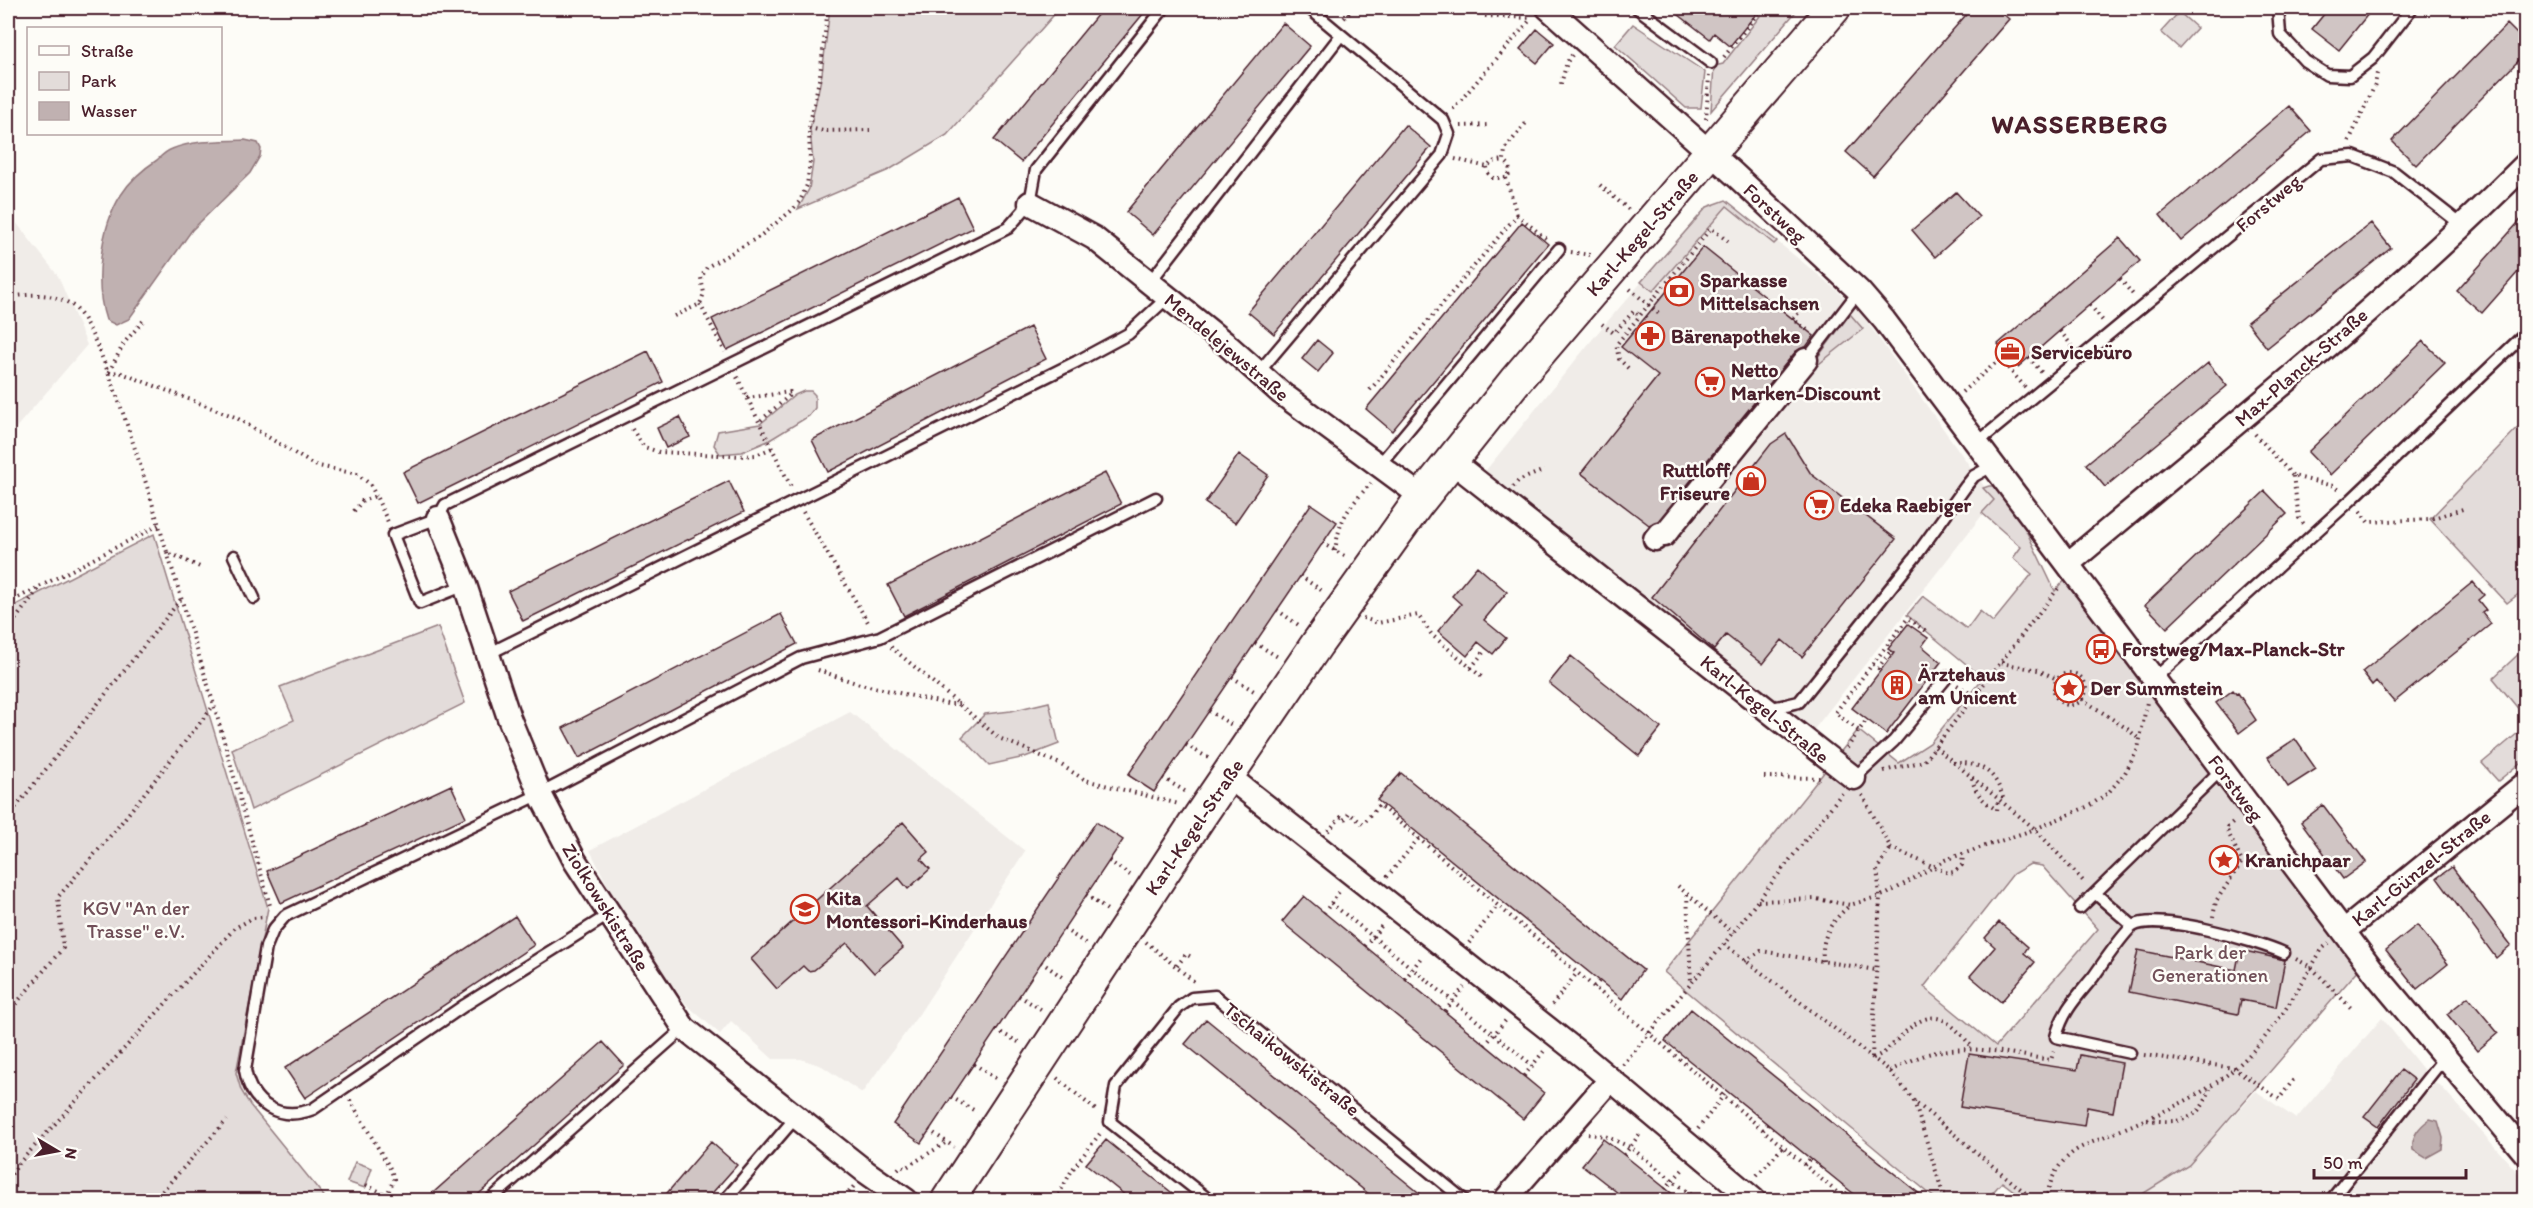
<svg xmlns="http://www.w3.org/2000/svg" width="2533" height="1208" viewBox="0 0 2533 1208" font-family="Itim,sans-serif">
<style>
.built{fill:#f0ece8}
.green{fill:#e3dcda;stroke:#967e82;stroke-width:1.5;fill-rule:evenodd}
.water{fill:#c0b1b1;stroke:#91777b;stroke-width:1.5}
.building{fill:#d0c5c4;stroke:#4a1f2b;stroke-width:1.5}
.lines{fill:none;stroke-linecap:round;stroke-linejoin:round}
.lane-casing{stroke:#4a1f2b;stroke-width:15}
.street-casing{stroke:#4a1f2b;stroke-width:27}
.secondary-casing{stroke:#4a1f2b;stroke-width:36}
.path{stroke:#4a1f2b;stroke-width:4;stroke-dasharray:1.5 4.5;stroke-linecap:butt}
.lane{stroke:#fdfcf7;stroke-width:10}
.street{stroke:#fdfcf7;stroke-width:22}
.secondary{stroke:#fdfcf7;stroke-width:32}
.labels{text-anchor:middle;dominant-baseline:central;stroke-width:5;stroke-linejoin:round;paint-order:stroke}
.street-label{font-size:20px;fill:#4a1f2b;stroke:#fdfcf7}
.poi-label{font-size:20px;font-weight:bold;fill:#4a1f2b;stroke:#fdfcf7;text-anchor:start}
.park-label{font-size:20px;fill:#704e57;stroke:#fdfcf7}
.district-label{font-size:26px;font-weight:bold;letter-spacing:1.5px;fill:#4a1f2b;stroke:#fdfcf7}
</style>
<rect width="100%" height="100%" fill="#fdfcf7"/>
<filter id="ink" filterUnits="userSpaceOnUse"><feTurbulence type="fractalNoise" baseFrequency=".0167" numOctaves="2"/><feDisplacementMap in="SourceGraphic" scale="12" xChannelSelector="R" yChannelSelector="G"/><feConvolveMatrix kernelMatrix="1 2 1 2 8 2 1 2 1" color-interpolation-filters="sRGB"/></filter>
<g filter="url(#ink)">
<path class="built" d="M1726,200L1832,286L1860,312L1994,500L1808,737L1482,475L1600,330L1707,207Z
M8,212L58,276L87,345L8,437Z
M850,712L1025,851L919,1014L862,1093L822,1066L801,1059H773L731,1021L720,1034L687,1005L647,951L613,896L590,850Z
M2382,1018L2434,1083L2440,1085L2526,1182L2525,1200H2134L2189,1165L2256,1091L2296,1119Z"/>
<path class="green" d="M830,8H1060L947,135L889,170L798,209L809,189L813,162L810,129L822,74Z
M1766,8H1799L1711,111L1714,66L1723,64Z
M2179,12L2197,28L2179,48L2161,32Z
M1633,24L1705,72L1701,108H1686L1615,45Z
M1726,200L1777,241L1774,244L1727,206L1653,291L1641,282L1707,207Z
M1850,314L1863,329L1815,367L1812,365Z
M804,391H811L815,395V408L809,416L768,441L742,452L720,454L714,445L718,431L760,424L795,395Z
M2525,420V589L2507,603L2430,519Z
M1989,486H1996L2011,499L2055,591L2066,579L2360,968L2189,1165L2133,1200H2026L2002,1182L1986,1200H1937L1664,972L1858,730L1899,763L1930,743L1983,678L1907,615L1923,596L1967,629L1980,611L1993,622L2032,574L2013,558L2021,547L1982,513L1994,500L1983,488ZM2030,864L2042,866L2098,929L1996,1046L1924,987L2013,874Z
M154,534L268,908L236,1073L241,1090L250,1105L327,1200H8V609Z
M438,627L465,703L251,810L232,749L294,720L280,687Z
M2525,648V717L2493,678Z
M1049,702L1059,744L1025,757L989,765L962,737L985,714L1011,711Z
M2525,727V759L2498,781L2482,763Z
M355,1162L372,1168L365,1188L347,1182Z"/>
<path class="water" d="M245,140L258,143L261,149L260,156L250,173L192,230L129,319L116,325L106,320C94,284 100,228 121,195C130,181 143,169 157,160C161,156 166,151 172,149C194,140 221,141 245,140Z
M2430,1119L2438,1121L2443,1138L2442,1149L2426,1158L2413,1150C2411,1136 2419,1127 2430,1119Z"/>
<path class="building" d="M1103,8H1148L1021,162L994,140Z
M1670,8H1761L1730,46L1714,33L1710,39Z
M1972,8H1996L2009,19L1873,176L1846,152Z
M2329,8H2373L2339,50L2312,29Z
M1283,23L1310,46L1153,235L1126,212Z
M2507,24L2526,43V53L2416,165L2392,141Z
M1537,29L1554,43L1537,63L1520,49Z
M2289,106L2311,131L2181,241L2160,215Z
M1405,125L1431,147L1274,334L1248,312Z
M1956,192L1979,217L1935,257L1912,230Z
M958,197L973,228L727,350L712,319Z
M2526,214V263L2482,313L2457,291Z
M1522,222L1548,244L1392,431L1366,409Z
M2371,223L2391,248L2267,348L2247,322Z
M2120,238L2140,261L2018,367L1998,344Z
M1703,247L1814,336L1806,347L1796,351L1658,521L1649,525L1581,473L1658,376L1621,347Z
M1030,327L1046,359L828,472L812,440Z
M1317,340L1333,353L1318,372L1302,359Z
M2423,341L2445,363L2330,475L2308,452Z
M648,351L663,382L418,503L403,472Z
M2208,363L2227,386L2105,487L2086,464Z
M680,417L690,437L666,448L657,428Z
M1786,434L1811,474L1896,539L1802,657L1782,640L1763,664L1726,635L1714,650L1652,597L1771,444Z
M1239,454L1268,475L1235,523L1205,503Z
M1105,473L1121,504L904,616L888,585Z
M729,481L744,512L523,621L508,591Z
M2265,491L2287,514L2167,628L2145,605Z
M1311,504L1337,522L1154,792L1128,775Z
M1477,566L1507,592L1484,620L1506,638L1493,654L1478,642L1467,656L1438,631L1461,604L1452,596Z
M2473,582L2484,595L2478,600L2486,610L2482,613L2491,624L2394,702L2376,681L2372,685L2362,672Z
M781,614L797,644L579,758L563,728Z
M1908,624L1928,638L1922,646L1941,662L1886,734L1852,708L1894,653L1888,649Z
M1571,656L1661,728L1639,756L1549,683Z
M2233,690L2236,694L2238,693L2256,720L2239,733L2216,703Z
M2295,739L2316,769L2288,787L2268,757Z
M1401,773L1643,970L1622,999L1377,800Z
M451,785L466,817L281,903L267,871Z
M2323,805L2366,862L2343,879L2301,822Z
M903,822L929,852L921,859L930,869L908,889L899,878L867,906L903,948L874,973L847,943L814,970L808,971L803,966L777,989L751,959Z
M1096,822L1123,840L921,1143L893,1124Z
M2452,867L2511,945L2496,958L2437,878Z
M1304,896L1544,1093L1523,1119L1282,922Z
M515,916L534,945L305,1098L285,1068Z
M1999,922L2028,947L2024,953L2035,962L2001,1002L1970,976L1995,947L1985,938Z
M2417,925L2448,964L2417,989L2386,950Z
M2138,950L2236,970L2240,950L2285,960L2276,1007L2241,1000L2238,1014L2129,992Z
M2468,997L2498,1033L2477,1051L2447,1014Z
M1691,1009L1927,1200H1862L1849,1190L1665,1041Z
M1206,1019L1386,1166L1428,1200H1376L1185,1044Z
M603,1042L624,1065L576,1108L472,1200H425Z
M1969,1054L2077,1070L2080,1055L2122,1063L2113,1112L2087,1107L2084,1126L1960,1107Z
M2401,1070L2414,1080L2378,1127L2364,1117Z
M1603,1139L1624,1155L1680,1200H1627L1582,1165Z
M1106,1140L1127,1157L1181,1200H1131L1086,1164Z
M711,1142L737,1165L706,1200H661Z"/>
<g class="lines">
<g class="lane-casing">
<path id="lane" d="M1637,8L1711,63
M2278,8L2280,34L2305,61L2327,75L2350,76L2373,58L2412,8
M1150,282L1341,35
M1806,360L1859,291
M1258,373L1442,155L1449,134L1443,120L1309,8
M1977,443L2321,159L2353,156L2394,172L2463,226
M1379,465L1559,249
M234,556L254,598
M465,585L420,603L393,535L438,518L445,505L1008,228L1030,203L1036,170L1164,8
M486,655L1076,362L1128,334L1167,298
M2154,679L2351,500L2526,333
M1768,709L1799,702L1915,557L1966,486L1974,476L1994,465
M1854,778L1894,741L1947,677
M2096,894L2133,926
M2080,908L2222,769
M610,914L465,1005L313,1109C279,1122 251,1104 245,1070L266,947L273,930L285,916L540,794L801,658L880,637L1156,498
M2130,1053L2056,1037C2063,1010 2077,997 2094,976C2101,966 2125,931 2133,926C2158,912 2257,941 2284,953
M490,1200L684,1028
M725,1200L796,1117
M1209,1200L1110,1122L1116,1086L1179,1007L1192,998L1215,996L1464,1200
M2331,1200L2444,1058"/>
</g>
<g class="street-casing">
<path id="street" d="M1548,8L1734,174L1859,291L1884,320L2378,977L2526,1154
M1030,203L1094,238L1226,344L1281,393L1422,497
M1450,460L1854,778
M438,518L465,585L509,718L540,794L575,861L684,1028L866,1172L906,1200
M1655,539L1659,534L1664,535L1806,360
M2069,563C2223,433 2383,307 2526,164
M1228,776L1584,1057L1754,1200
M2344,931L2526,783
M1505,1200L1610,1080"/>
</g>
<g class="secondary-casing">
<path id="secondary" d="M948,1200L1200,816L1317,644L1417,504L1515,381L1834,8"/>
</g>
<path class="path" d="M2253,8L2264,13
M1485,16L1531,18
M1344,18L1354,8
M1724,57L1762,8
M1561,84L1567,62L1572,55
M1453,109L1531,19
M1706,119L1709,76
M1461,126L1490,125
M809,128L823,131L870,130
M2349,141L2375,85L2377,73
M1455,159L1487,167L1492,162L1504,160
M1487,167L1488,173L1493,178H1506L1510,173L1509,165L1504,160L1505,149L1526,123
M1506,178L1517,215
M1600,185L1629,210
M1571,252L1590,255
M2120,279L2135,297
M1630,289L1659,314
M8,297C30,294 54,292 73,306C101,326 154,510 167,552L202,568
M700,304L725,352
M1806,304L1793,319L1810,332
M2090,305L2103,321
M674,316L700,304L704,293L701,278L707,267L759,237L791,211L800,201L807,185L810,161L809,128L820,75L828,8
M1602,324L1614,333L1634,311L1639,315
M2060,331L2073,347
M2029,357L2042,373
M2000,359L2025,387
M1628,368L1619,359L1616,345L1711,228L1728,241
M109,372L124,343L143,321
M109,373L119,372L235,417L314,465L357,474L370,484L376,496
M737,377L792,489
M1370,390L1517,215L1549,241
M1962,392L2006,354
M747,398L790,392L791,394L759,422
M632,429L644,447L659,452L740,456L756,455L772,448
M2255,434L2293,476L2333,486L2340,491
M2293,476L2299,518L2304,524
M1513,487L1518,481L1544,470
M354,511L362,501L376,496L388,522
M2360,511L2368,522L2430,519L2466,508
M803,512L869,624
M1322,543L1348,558
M1335,551C1340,516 1348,509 1371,483
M167,552L214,705L271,909
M1300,576L1324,592
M8,603L159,525
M1277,610L1300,626
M1363,618L1378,623L1418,615L1432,635L1483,678
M8,629L40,587
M1255,643L1278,657
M891,647L999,738L1058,763L1085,780L1179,804
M2001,663L2038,670L2057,679
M1873,664L1878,668L1891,651
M1471,668L1486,649
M818,670L856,683L947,704H959
M2054 689a16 16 0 1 1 32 0a16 16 0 1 1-32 0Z
M1232,677L1254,691
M1957,685L1976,697
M2082,699L2129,730L2140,740
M1209,711L1232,725
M1858,730L1835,713L1908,618L1925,631L1923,635
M1186,745L1210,759
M1935,747L2035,829L2085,883
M1847,748L1867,719
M1953,763C1982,762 1997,772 2004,802
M1884,771L1924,761L2060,586
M1764,777L1821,778
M1163,778L1188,793
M1972,778C1975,794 1984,802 1997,810L1998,798
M1862,795L1891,848L1948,873L1954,872L1962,865L1963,854
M8,817L181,599
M1328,831L1341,817L1344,820L1349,813L1363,824L1379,805L1846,1200
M1109,861L1130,875
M1387,877L1419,838
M1678,886L1733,933
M1687,894L1691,982
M1086,895L1110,912
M1758,901L1817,899L1850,905L1887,894L1945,860L2035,829L2089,806L2108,793L2125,773L2138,749L2147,702
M1331,903L1532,1065
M1324,913L1341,889
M2213,917L2216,901L2242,862L2226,828L2235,820
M1064,929L1088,945
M1146,942L1196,983
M1469,943L1498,905
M1724,944L1890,1071L1914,1101L2034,1200
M1365,946L1384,923
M1554,952L1558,948
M2296,959L2311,967L2353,1010
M1745,961L1761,951L1876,970
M1823,961C1821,936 1831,922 1849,906
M1041,962L1065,979
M1177,966L1186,954L1193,958
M1405,979L1423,955
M1594,987L1599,981
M1019,996L1044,1011
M1552,1005L1577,973
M1445,1011L1464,987
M8,1013L63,948L58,897L117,828L214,705
M996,1030L1022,1044
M1485,1045L1506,1020
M2144,1055L2234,1068L2279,1099L2294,1079
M1872,1057L1880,896L1877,869L1891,848
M1873,1058C1884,1054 1890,1047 1899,1038C1932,1004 1946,1016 1973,1048
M974,1064L998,1080
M1623,1065L1724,944L1842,793
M1890,1071C1902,1065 1915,1058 1928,1054C1969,1043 2010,1054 2051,1060L2054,1050
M1524,1076L1544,1051
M1057,1078L1097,1111
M951,1097L977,1112
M350,1100L391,1170L394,1179L387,1195L388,1200
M1914,1101L1945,1200
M2147,1120C2179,1123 2199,1123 2210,1089
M1698,1129L1727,1091
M929,1130L954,1147
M1763,1130L1768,1124
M1588,1134L1605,1136L1630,1147L1698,1200
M1624,1155L1642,1131
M1804,1165L1810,1159
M898,1169L901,1166L905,1168L947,1142
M1757,1175L1783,1147
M8,1179L20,1162L235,928L253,918L266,917
M366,1185L387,1195
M1665,1189L1685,1167
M845,1197L854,1186
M1843,1198L1849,1190
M154,1200L227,1120
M842,1200L845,1197L850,1200
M1056,1200L1072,1170L1102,1131
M2046,1200C2050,1181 2055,1167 2071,1154C2081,1145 2100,1140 2112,1134C2154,1115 2197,1100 2233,1070C2272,1037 2296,993 2322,949L2329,943"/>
<use href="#lane" class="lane"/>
<use href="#street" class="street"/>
<use href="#secondary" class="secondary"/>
</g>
</g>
<defs>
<g id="bank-ring" transform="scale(1.5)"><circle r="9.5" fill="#fdfcf7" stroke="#c8321e" stroke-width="1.5"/><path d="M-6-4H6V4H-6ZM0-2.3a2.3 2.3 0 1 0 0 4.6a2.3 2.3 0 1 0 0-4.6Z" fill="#c8321e"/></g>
<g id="pharmacy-ring" transform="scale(1.5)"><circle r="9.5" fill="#fdfcf7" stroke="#c8321e" stroke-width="1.5"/><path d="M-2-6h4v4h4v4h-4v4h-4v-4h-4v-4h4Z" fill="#c8321e"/></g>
<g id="office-ring" transform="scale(1.5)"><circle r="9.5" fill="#fdfcf7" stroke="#c8321e" stroke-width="1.5"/><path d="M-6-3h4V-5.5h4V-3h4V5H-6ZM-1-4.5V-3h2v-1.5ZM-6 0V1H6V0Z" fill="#c8321e"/></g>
<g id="supermarket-ring" transform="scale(1.5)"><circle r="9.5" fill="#fdfcf7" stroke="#c8321e" stroke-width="1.5"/><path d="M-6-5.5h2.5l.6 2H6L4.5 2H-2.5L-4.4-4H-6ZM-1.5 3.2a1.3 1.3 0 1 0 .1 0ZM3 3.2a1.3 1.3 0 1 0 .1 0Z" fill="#c8321e"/></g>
<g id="shop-ring" transform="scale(1.5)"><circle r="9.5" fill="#fdfcf7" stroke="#c8321e" stroke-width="1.5"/><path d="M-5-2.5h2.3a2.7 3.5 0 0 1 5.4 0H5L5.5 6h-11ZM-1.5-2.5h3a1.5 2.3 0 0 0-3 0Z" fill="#c8321e"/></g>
<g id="bus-ring" transform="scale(1.5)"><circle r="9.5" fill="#fdfcf7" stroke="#c8321e" stroke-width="1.5"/><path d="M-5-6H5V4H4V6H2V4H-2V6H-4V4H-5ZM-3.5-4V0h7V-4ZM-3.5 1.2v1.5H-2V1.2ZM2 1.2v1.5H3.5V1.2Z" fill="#c8321e"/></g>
<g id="building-ring" transform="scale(1.5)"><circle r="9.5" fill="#fdfcf7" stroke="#c8321e" stroke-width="1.5"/><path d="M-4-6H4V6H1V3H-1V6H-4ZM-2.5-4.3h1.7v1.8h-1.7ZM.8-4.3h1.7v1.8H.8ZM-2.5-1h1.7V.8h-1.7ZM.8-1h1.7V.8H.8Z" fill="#c8321e"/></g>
<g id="sight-ring" transform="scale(1.5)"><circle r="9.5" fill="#fdfcf7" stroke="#c8321e" stroke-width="1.5"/><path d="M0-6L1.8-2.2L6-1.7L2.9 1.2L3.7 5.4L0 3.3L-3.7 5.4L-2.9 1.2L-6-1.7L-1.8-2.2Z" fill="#c8321e"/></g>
<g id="school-ring" transform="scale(1.5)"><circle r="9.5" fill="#fdfcf7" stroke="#c8321e" stroke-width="1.5"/><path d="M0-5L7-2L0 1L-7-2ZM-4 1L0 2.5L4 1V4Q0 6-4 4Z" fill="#c8321e"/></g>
</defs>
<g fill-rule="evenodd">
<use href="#bank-ring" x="1679" y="291"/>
<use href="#pharmacy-ring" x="1650" y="336"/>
<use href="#office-ring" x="2010" y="352"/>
<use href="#supermarket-ring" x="1710" y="382"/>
<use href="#shop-ring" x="1751" y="481"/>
<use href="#supermarket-ring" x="1819" y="505"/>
<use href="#bus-ring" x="2101" y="649"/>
<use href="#building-ring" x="1897" y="685"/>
<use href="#sight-ring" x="2069" y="688"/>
<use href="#sight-ring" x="2224" y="860"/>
<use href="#school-ring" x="805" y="909"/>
</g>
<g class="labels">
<g class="street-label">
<text transform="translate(2268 203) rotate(-40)">Forstweg</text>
<text transform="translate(1775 213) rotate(43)">Forstweg</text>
<text transform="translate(1642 233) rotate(-49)">Karl-Kegel-Straße</text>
<text transform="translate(1227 347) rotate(40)">Mendelejewstraße</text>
<text transform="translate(2301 367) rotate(-41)">Max-Planck-Straße</text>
<text transform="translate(1765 709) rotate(39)">Karl-Kegel-Straße</text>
<text transform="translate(2236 788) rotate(53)">Forstweg</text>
<text transform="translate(1194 827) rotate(-56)">Karl-Kegel-Straße</text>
<text transform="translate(2421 868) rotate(-39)">Karl-Günzel-Straße</text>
<text transform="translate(606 907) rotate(58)">Ziolkowskistraße</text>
<text transform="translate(1292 1059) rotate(39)">Tschaikowskistraße</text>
</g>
<g class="poi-label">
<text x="1700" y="280">Sparkasse<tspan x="1700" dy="23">Mittelsachsen</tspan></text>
<text x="1671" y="336">Bärenapotheke</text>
<text x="2031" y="352">Servicebüro</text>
<text x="1731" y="370">Netto<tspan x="1731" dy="23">Marken-Discount</tspan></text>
<text x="1730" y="470" text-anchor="end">Ruttloff<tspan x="1730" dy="23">Friseure</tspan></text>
<text x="1840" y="505">Edeka Raebiger</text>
<text x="2122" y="649">Forstweg/Max-Planck-Str</text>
<text x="1918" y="674">Ärztehaus<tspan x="1918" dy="23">am Unicent</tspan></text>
<text x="2090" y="688">Der Summstein</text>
<text x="2245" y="860">Kranichpaar</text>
<text x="826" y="898">Kita<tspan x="826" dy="23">Montessori-Kinderhaus</tspan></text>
</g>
<g class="park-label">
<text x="136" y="908">KGV "An der<tspan x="136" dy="23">Trasse" e.V.</tspan></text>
<text x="2210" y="952">Park der<tspan x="2210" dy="23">Generationen</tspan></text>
</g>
<g class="district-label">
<text x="2080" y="124">WASSERBERG</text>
</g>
</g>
<rect width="2533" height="1208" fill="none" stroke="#fdfcf7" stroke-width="30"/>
<rect x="15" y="15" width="2503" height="1178" fill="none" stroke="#4a1f2b" stroke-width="2" filter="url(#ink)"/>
<rect x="27" y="27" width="195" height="108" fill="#fdfcf7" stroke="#b5a4a5" stroke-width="1.5"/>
<rect x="39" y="46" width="30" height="9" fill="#fdfcf7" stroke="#b5a4a5" stroke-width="1.5"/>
<text x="81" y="57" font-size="18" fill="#4a1f2b">Straße</text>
<rect x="39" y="72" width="30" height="18" fill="#e3dcda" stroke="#b5a4a5" stroke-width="1.5"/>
<text x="81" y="87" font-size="18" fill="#4a1f2b">Park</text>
<rect x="39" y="102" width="30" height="18" fill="#c0b1b1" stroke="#b5a4a5" stroke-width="1.5"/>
<text x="81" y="117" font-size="18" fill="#4a1f2b">Wasser</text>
<g transform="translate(57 1151) rotate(100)" stroke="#fdfcf7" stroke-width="4.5" paint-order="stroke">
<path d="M0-4.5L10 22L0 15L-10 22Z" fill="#4a1f2b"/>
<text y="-9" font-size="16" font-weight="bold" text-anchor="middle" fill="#4a1f2b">N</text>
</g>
<path d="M2314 1169v9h152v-9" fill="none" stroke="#4a1f2b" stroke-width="3"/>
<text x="2323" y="1169" font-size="18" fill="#4a1f2b" stroke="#fdfcf7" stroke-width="4.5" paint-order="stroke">50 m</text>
</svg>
